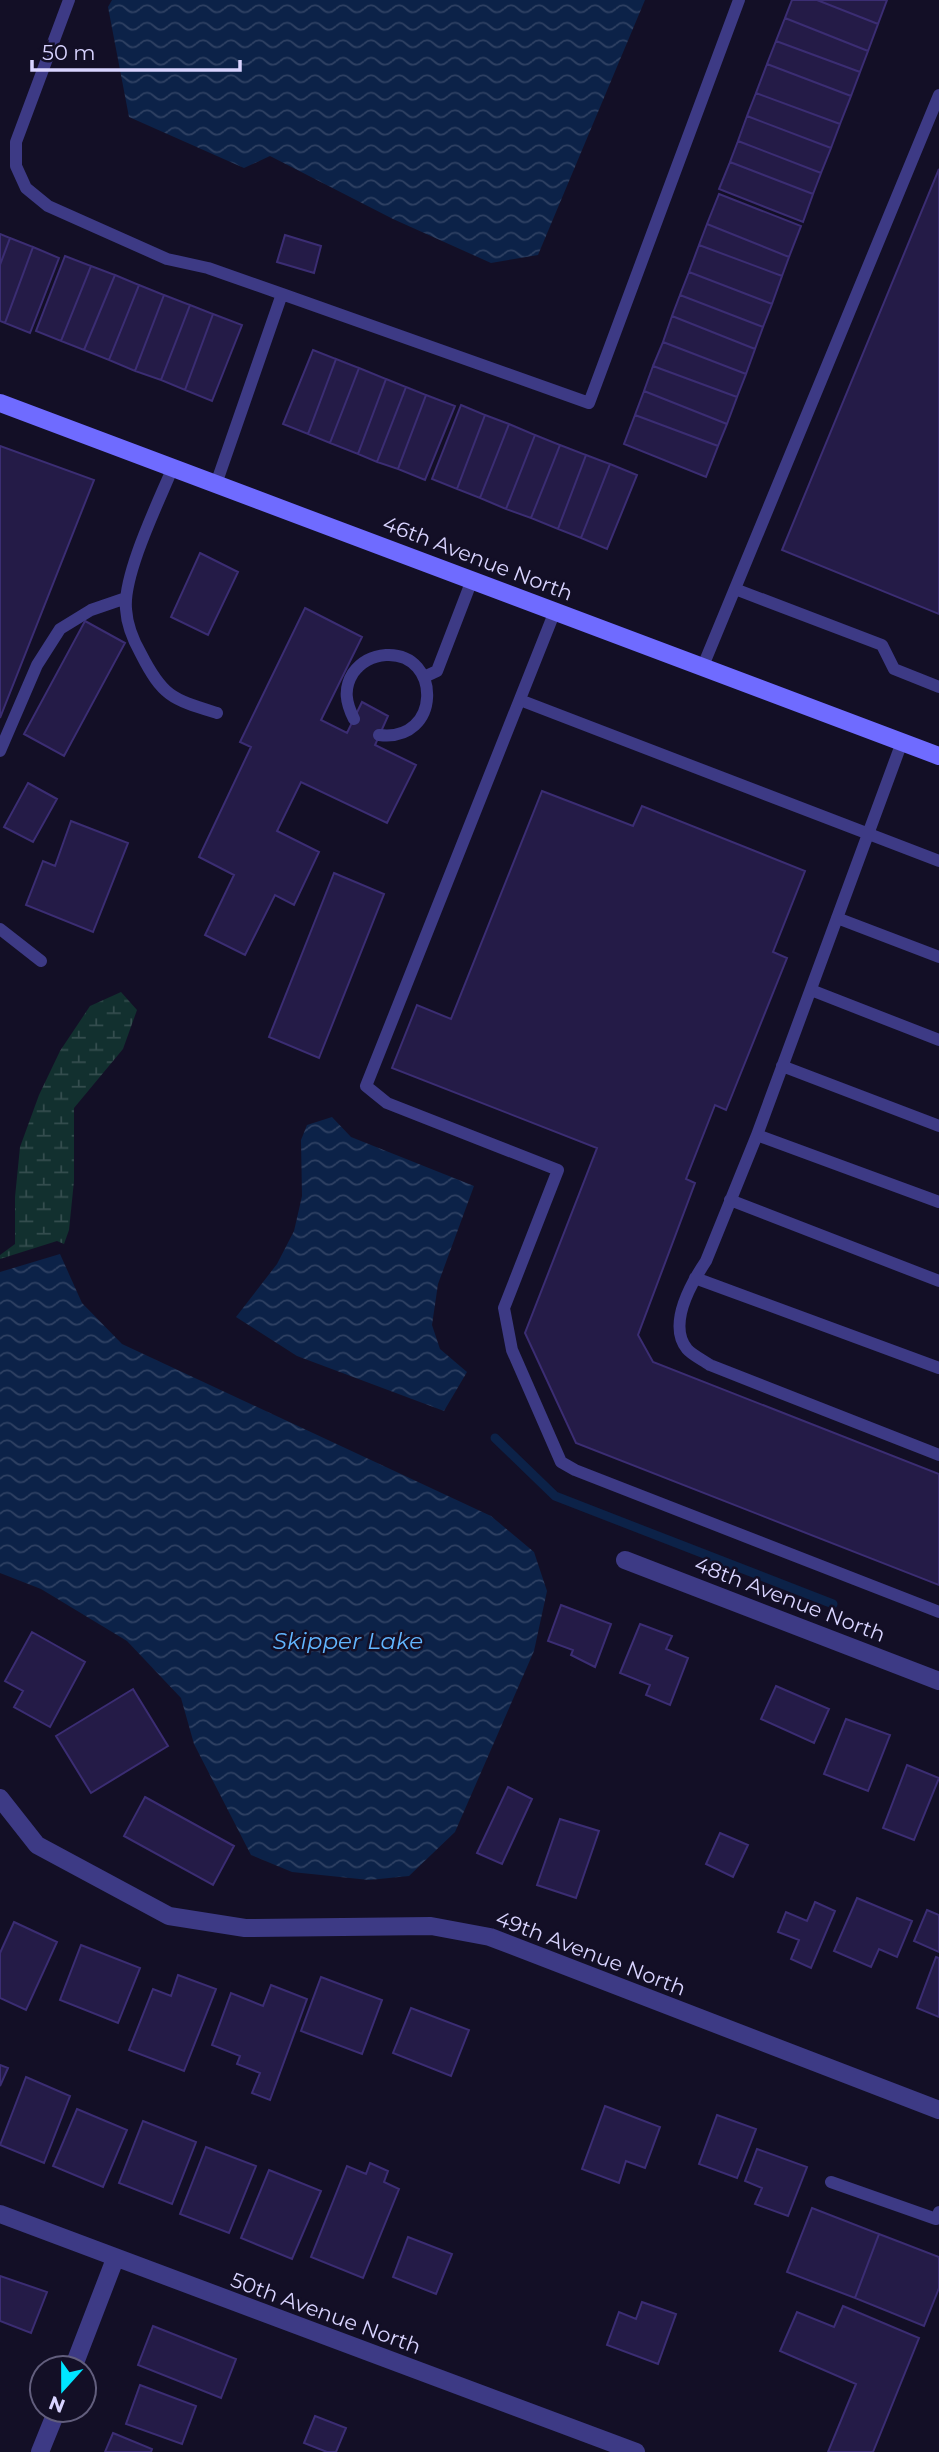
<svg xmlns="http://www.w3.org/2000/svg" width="939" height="2452" viewBox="0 0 939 2452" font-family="Montserrat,sans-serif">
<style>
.wetland{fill:url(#wetland-marsh)}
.water{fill:url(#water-waves)}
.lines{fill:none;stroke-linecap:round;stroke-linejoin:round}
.stream{stroke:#0c2248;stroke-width:9}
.building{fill:#241b47;stroke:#3b2d73;stroke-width:2}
.lane{stroke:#3d3a85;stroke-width:12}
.street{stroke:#3d3a85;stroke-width:18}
.secondary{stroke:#6f6bff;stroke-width:18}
.labels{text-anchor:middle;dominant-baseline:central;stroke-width:5;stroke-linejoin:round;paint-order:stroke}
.street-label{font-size:21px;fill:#d9d4ff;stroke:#130f26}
.water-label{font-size:23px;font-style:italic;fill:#62b6ff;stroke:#130f26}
</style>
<defs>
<pattern id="wetland-marsh" width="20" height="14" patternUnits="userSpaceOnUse" patternTransform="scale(1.75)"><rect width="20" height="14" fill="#12302f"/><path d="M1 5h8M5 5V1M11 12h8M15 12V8" fill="none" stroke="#344d4e"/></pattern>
<pattern id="water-waves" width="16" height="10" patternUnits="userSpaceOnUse" patternTransform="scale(1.75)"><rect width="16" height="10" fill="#0c2248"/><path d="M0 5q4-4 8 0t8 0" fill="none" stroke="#2f4163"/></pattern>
</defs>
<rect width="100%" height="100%" fill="#130f26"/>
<path class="wetland" d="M121,992L137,1010L123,1049L74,1108V1181L69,1230L64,1244L57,1241L0,1259V1255L15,1244V1197L20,1147L39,1095L60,1051L90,1006Z"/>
<path class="water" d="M112,0H645L538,255L491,263L393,219L270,156L244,168L129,117L108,7Z
M332,1117L351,1137L474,1186L438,1284L432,1325L440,1349L467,1372L444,1411L297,1356L236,1317L277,1264L294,1231L302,1196L301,1140L307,1125Z
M60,1254L82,1303L122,1344L491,1516L534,1552L547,1591L534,1651L455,1832L409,1876L369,1880L292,1872L251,1855L194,1744L181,1698L127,1641L41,1589L0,1573V1272Z"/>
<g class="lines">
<path class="stream" d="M495,1438L555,1496L833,1604"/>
</g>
<path class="building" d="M792,0H817L878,24L868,51L785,18Z
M817,0H887L878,24Z
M785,18L868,51L860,72L776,41Z
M776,41L860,72L851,96L767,64Z
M767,64L851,96L840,124L756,93Z
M756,93L840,124L831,148L747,116Z
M747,116L831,148L821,173L738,141Z
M738,141L821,173L813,194L730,162Z
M730,162L813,194L803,222L719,189Z
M939,169V614L782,550Z
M719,194L801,226L789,257L707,224Z
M707,224L789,257L782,276L699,245Z
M0,234L10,238L0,265Z
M285,235L321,246L314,273L277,262Z
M10,238L33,247L5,323L0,321V265Z
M699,245L782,276L772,304L689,272Z
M33,247L59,258L30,333L5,323Z
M65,256L91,266L61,341L36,331Z
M91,266L115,275L84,350L61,341Z
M689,272L772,304L763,327L680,295Z
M115,275L139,285L109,360L84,350Z
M139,285L164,295L135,371L109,360Z
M164,295L190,305L161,380L135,371Z
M680,295L763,327L755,349L672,316Z
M190,305L213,314L185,390L161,380Z
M213,314L242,325L212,401L185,390Z
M672,316L755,349L746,374L663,342Z
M663,342L746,374L737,397L653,366Z
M313,350L336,359L308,434L283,424Z
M336,359L359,368L330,443L308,434Z
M653,366L737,397L727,424L644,391Z
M359,368L386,379L358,454L330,443Z
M386,379L406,387L377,462L358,454Z
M406,387L426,395L398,469L377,462Z
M644,391L727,424L718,446L635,415Z
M426,395L455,406L425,480L398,469Z
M461,405L485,415L457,489L432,479Z
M485,415L509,424L480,498L457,489Z
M635,415L718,446L706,477L624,444Z
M509,424L535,435L506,509L480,498Z
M535,435L560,445L531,518L506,509Z
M560,445L586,455L558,529L531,518Z
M0,446L94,480L0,718Z
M586,455L610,464L581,538L558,529Z
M610,464L637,475L607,549L581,538Z
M200,553L238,572L208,635L171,617Z
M305,608L362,637L321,720L347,733L362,702L388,716L375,745L416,765L387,823L301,782L277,831L319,852L294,905L275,895L245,955L205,935L234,875L199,857L251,747L240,742Z
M85,621L125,643L64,756L24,734Z
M28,783L57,799L33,842L4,827Z
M542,791L633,826L642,806L805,871L773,952L787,958L726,1110L715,1105L686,1179L695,1183L638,1335L653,1362L939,1474V1585L576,1443L525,1333L597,1148L392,1068L417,1005L451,1019Z
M71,821L128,843L93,932L26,905L43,861L55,866Z
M334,873L384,894L319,1058L269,1037Z
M561,1605L611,1624L595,1667L571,1655L573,1650L548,1641Z
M640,1624L672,1636L666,1649L688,1658L670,1705L646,1695L650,1685L620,1673Z
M32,1632L85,1662L50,1727L14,1707L23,1691L5,1681Z
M776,1686L829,1709L814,1743L761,1719Z
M133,1689L168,1746L91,1793L56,1736Z
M846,1719L890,1735L868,1791L824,1774Z
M907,1765L939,1778L914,1840L883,1828Z
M508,1787L532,1799L502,1864L477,1853Z
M145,1797L234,1846L213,1885L124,1836Z
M560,1819L599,1831L576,1898L537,1885Z
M720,1833L748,1845L733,1877L706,1864Z
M857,1898L912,1921L897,1957L879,1949L871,1967L834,1951Z
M815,1902L835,1911L811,1968L791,1959L799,1940L778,1932L786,1912L807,1921Z
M927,1910L939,1915V1952L914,1941Z
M14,1922L57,1942L26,2010L0,1998V1953Z
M81,1945L140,1968L118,2023L60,2000Z
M936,1957L939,1958V2017L917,2008Z
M178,1975L216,1989L184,2071L129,2050L153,1989L171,1996Z
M321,1977L382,2000L362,2054L301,2031Z
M271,1985L307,1999L270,2100L252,2093L260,2073L237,2064L240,2056L212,2045L231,1993L263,2006Z
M411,2008L469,2030L451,2076L393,2053Z
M0,2065L8,2068L0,2086Z
M26,2077L70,2096L44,2163L0,2145Z
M605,2106L660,2127L645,2168L626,2161L619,2183L582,2169Z
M77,2109L127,2130L103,2187L53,2166Z
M717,2115L756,2129L737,2178L699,2164Z
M143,2121L196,2142L172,2204L119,2183Z
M206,2147L256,2166L229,2233L180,2214Z
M757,2149L807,2167L788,2216L755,2204L762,2188L745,2181Z
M370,2163L388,2171L384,2182L399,2189L363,2278L311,2257L347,2166L366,2174Z
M269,2170L321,2191L292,2259L241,2238Z
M812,2208L879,2234L855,2298L787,2272Z
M879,2234L939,2257V2288L924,2326L855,2298Z
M408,2237L452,2254L436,2294L393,2277Z
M0,2276L47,2292L31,2333L0,2321Z
M642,2302L676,2314L658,2364L607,2345L619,2312L636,2319Z
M843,2306L919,2338L873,2452H828L856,2384L780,2351L797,2312L834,2327Z
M153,2326L236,2359L221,2398L138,2365Z
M140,2385L196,2406L182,2444L126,2424Z
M315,2416L346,2428L336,2452H327L304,2443Z
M113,2433L152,2449L151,2452H105Z"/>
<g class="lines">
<path class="lane" d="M69,0L16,142V166L26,188L48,206L167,259L208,268L282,294L216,484
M282,294L589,403L739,0
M173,467C159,501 123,574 126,609C127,625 133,640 141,654C163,697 172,699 217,713
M735,589L882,645L894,669L939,687
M555,611L366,1086L387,1103L558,1170L504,1308L512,1350L561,1462L575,1470L939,1612
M703,666L939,95
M424,677L437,671L472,580
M520,700L939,861
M354,719C346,703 343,689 353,673C361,662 372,656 386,655C442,652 442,743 379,735
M902,742L757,1135L939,1202
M0,751L37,665L60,629L91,610L126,598
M837,918L939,957
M0,929L41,961
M811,990L939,1040
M782,1066L939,1126
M757,1135L706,1261C692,1282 667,1324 687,1349C692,1355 703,1360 710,1365L939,1455
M730,1200L939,1281
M695,1278L939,1368
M831,2182L936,2219L939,2212"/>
<path class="street" d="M625,1560L939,1681
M0,1798L37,1845L169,1916L245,1928L431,1926L490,1937L939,2110
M0,2214L636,2452
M73,2368L115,2259
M40,2452L57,2410"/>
<path class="secondary" d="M0,403L939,756"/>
</g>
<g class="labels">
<g class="street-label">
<text transform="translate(478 558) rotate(21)">46th Avenue North</text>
<text transform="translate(790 1599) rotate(21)">48th Avenue North</text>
<text transform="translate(591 1953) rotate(21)">49th Avenue North</text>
<text transform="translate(326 2313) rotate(20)">50th Avenue North</text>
</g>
<g class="water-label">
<text x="348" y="1641">Skipper Lake</text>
</g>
</g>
<g transform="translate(63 2389) rotate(201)"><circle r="33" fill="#130f26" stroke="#625e7d" stroke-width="2"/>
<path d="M0-5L12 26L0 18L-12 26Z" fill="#00e5ff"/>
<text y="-10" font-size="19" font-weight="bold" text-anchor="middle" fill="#d9d4ff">N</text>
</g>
<path d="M32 60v10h208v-10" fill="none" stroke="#d9d4ff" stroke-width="3.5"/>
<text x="42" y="60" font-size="21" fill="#d9d4ff" stroke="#130f26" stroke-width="5" paint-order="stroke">50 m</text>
</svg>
